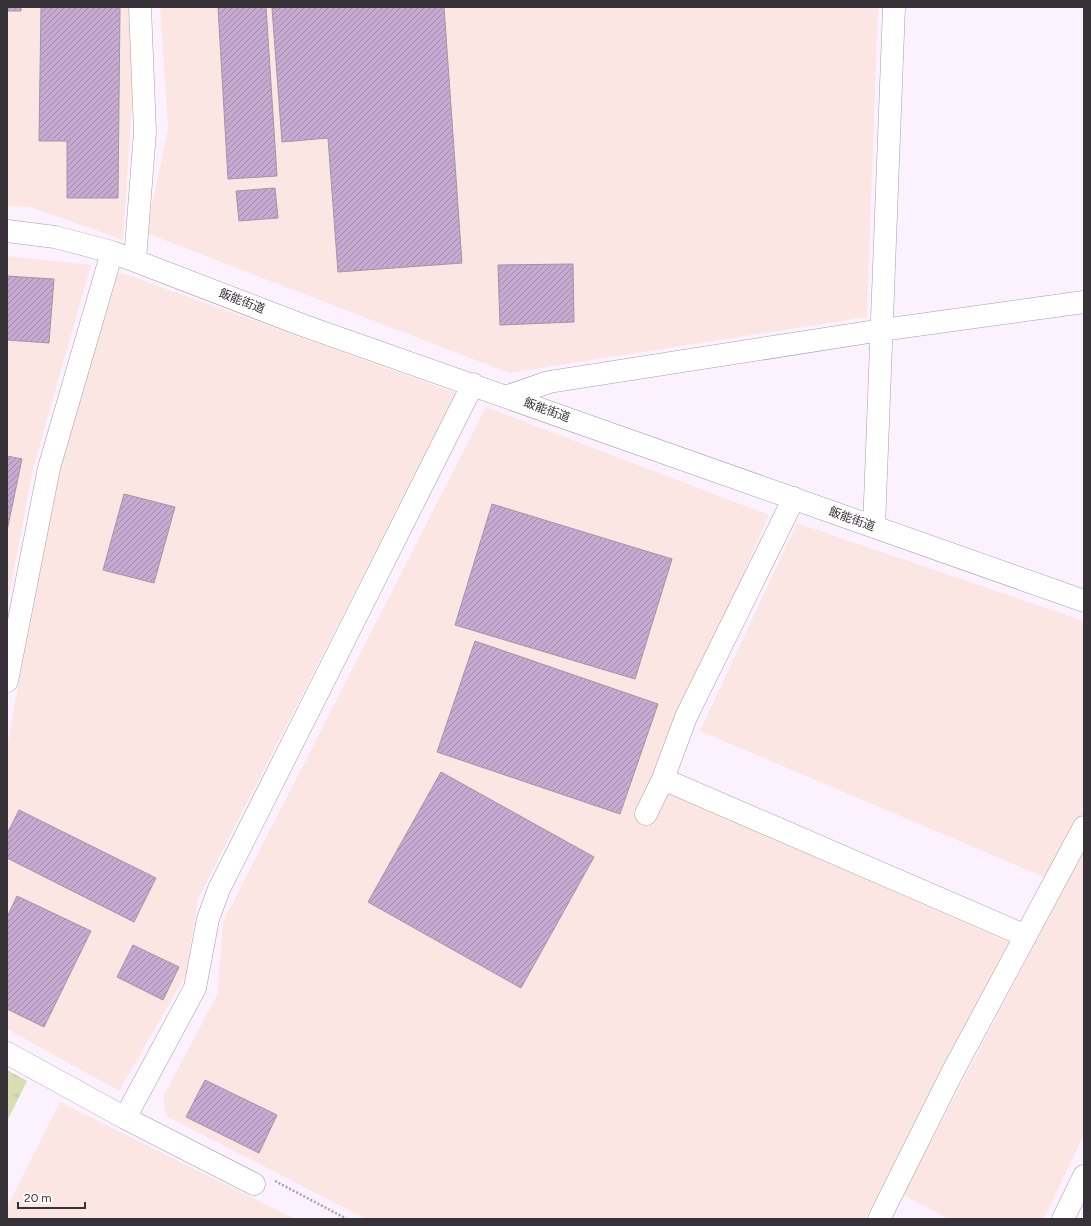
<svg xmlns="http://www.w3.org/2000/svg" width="1091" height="1226" viewBox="0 0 1091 1226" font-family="Figtree,'Noto Sans JP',sans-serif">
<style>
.industrial{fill:#fce6e3}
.grass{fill:url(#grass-tufts)}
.building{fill:url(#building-hatch);stroke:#a097a3}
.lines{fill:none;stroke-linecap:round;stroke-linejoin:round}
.minor-casing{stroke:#a69da9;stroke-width:23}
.major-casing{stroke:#a69da9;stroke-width:23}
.path{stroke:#a9a2ac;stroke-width:2.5;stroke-dasharray:2 2;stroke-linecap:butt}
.minor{stroke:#fff;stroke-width:22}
.major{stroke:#fff;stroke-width:22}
.labels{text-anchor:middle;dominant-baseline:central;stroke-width:3;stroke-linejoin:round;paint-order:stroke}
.street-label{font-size:12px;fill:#363237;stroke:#fff}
</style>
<defs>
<pattern id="grass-tufts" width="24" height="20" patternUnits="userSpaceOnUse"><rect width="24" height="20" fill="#d6deb2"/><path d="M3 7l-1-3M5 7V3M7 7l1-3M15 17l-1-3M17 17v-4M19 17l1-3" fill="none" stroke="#b8bf9a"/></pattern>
<pattern id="building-hatch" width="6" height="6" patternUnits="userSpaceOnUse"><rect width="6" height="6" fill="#c7a9d1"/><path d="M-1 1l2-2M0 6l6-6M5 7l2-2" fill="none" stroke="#a28aaa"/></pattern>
</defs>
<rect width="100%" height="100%" fill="#fcf2ff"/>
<path class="industrial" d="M7,7H130L134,72L123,240L30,207L7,206Z
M160,7H878L867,317L509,373L146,233L168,129Z
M7,256L91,265L33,469L7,606Z
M119,272L456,393L198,899L186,975L119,1091L7,1029V747L57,469Z
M486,407L769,515L651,786L1009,942L865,1219H366L166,1116L163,1097L217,995L223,922Z
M797,523L1084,621V1134L1044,1219H949L903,1195L1065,886L700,731Z
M60,1102L295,1219H7V1207Z"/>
<path class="grass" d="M7,1070L27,1081L7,1121Z"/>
<path class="building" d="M7,7H21V11H7Z
M41,7H120L118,198H67V141H39Z
M218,7H266L277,176L228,179Z
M289,7H444L462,263L338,272L328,138L282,142L272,8Z
M275,188L278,218L239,221L236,191Z
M573,264L574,322L500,325L498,265Z
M7,276L54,279L49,343L7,340Z
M7,456L22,459L7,531Z
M124,494L175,507L154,583L103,570Z
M492,504L672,559L635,679L455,625Z
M475,641L658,704L620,814L437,752Z
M441,772L594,857L521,988L368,902Z
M19,810L156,878L134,922L7,858V834Z
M17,896L91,931L44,1027L7,1009V917Z
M133,945L179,967L163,1000L117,977Z
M205,1080L277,1115L259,1153L186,1117Z"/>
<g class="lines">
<g class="minor-casing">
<path id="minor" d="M7,231L55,237L112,252L302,325L1084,601
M135,260L145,132L140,7
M508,396L549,382L882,330L1084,302
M794,498L686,717L663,779L1026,936
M874,527L894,7
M7,681L49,468L112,252
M646,814L663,779
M7,1053L125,1118L254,1184
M125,1118L195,988L208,919L219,889L473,384
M879,1219L952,1073L1084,827"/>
</g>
<g class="major-casing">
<path id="major" d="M1063,1219L1084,1176"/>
</g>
<path class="path" d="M275,1181L347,1219"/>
<use href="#minor" class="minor"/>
<use href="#major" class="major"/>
</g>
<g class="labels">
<g class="street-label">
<text transform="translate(242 301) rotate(21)">飯能街道</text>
<text transform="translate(547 410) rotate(20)">飯能街道</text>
<text transform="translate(852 519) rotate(20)">飯能街道</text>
</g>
</g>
<rect width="1091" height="1226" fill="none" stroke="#363237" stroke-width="16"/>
<path d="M18 1202v6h67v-6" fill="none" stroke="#363237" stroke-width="2"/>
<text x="24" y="1202" font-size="12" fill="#363237" stroke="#ffffff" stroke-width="3" paint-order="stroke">20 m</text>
</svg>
